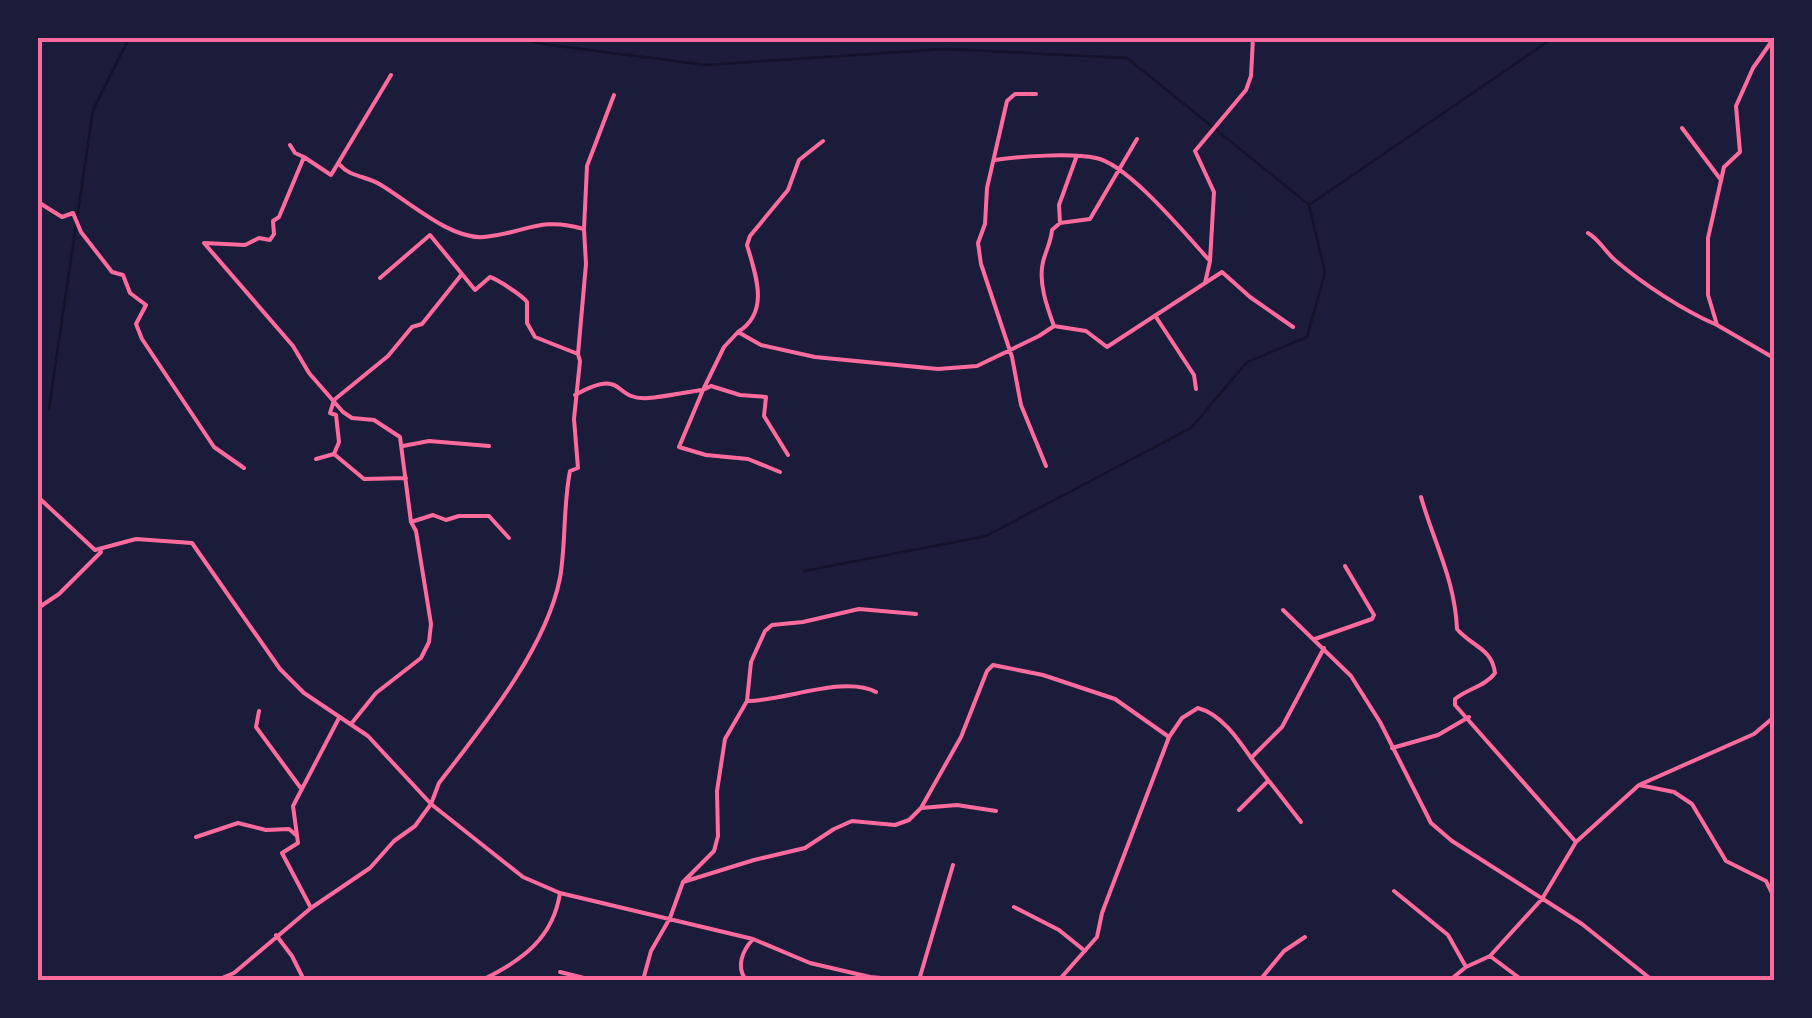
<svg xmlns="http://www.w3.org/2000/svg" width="1812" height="1018" viewBox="0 0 1812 1018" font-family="'Asap Condensed',sans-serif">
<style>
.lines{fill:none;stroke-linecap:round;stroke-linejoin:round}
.stream{stroke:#12122b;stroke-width:2.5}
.minor{stroke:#ff6b9d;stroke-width:4}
.neatline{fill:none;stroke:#ff6b9d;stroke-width:4}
</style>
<rect width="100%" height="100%" fill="#1b1b3a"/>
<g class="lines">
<path class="stream" d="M520,38L542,44L706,65L945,49L1127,58L1308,204
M49,408L93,110L129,38
M804,571L986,536L1191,428L1247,362L1307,337L1325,272L1309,205L1553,38"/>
<path class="minor" d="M1774,38L1753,68L1736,106L1740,152L1724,167L1708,238V295L1717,325L1774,358
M1036,94H1015L1007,101L987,188L985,224L978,243L981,264L1012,357L1021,405L1046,466
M1682,128L1721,180
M290,145L295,153L304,157L279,217L273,221L274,234L270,240L259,238L245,245L204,243L293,346L309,373L343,412L352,418L374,420L400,437L411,522L416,531L431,624L429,642L421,658L376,693L351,724
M304,157L331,175L391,75
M995,160C1020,156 1072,153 1096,158C1128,164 1187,236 1210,261L1205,283
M340,165C350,177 367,176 381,185C408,201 451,240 484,237C526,233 539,216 584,229L587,166L614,95
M38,202L62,217L73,213L81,232L112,272L123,275L130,293L146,305L136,324L142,339L214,447L244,468
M1060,223L1059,205L1076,158
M1588,233C1600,240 1605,252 1616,261C1643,284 1684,311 1717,325
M1210,261L1214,192L1195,151L1246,90L1251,76L1253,38
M380,278L430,235L462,274
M1156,317L1194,375L1196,389
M1054,326C1047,307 1038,282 1043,262C1046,250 1051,242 1052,230L1060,223L1090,219L1137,139
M738,332C770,312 756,276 747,245L750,236L788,190L799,160L823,141
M578,354L586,264L584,229
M575,395C627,366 611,401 648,398C666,397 684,392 703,390L724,347L738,332L761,345L815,357L938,369L977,366L1039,336L1054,326L1086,331L1107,347L1222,272L1250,297L1293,327
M403,446L429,441L489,446
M316,459L334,454
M780,472L748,459L706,455L679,447L703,390L711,386L740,395L766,397L764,416L788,455
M38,497L95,550L136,539L192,543L280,669L304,693L368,736L431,804L523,877L560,893L753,939L810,963L870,977L904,980
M1421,497C1434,543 1455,580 1457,629C1471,646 1492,648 1495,673C1486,686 1467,689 1455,699V705L1576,842
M411,522L433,515L446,520L459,516H489L509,538
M38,608L59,594L101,552
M1283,610L1351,676L1380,722L1431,823L1452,841L1582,924L1652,980
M1315,639L1372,619L1374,615L1345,566
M747,701C784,701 845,675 876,692
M259,711L256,727L300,787
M1392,748L1438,735L1469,717
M1251,758L1301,822
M1639,785L1674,792L1692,804L1726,861L1766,881L1774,897
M921,808L957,805L996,811
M1239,810L1268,781
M196,837L238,823L266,830L289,829L296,835
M38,870H39
M683,882L754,860L805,848L834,829L852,821L895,825L909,820L921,808L961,737L987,671L993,665L1043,675L1115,699L1169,737
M1394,891L1448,935L1466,967
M1014,907L1059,930L1085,951
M311,908L282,853L298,843L293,806L339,718
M276,935L292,956L304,980
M1490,956L1522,980
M560,972L592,980
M217,980L234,973L311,908L370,868L394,841L415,826L431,804L439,783C483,726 546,649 560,578C566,543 563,506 570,471L578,468L574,419L580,361L578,354L535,337L527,323V302C523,296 497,279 490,277L475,290L462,274L422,324L412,327L388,356L334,400L330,413L336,415L339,442L334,454L364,479L406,478
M482,980C521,961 553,939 560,893
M643,980L651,951L670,918L683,882L714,851L718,836L717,791L725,739L747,701L751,662L765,631L772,625L803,622L859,609L916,614
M746,980C736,967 742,951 753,939
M919,980L953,865
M1059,980L1097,937L1102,913L1169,737L1182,718L1198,708C1221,714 1238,739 1251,758L1282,727L1324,648
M1260,980L1284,951L1305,937
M1450,980L1466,967L1490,956L1542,899L1576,842L1639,785L1754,734L1774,717"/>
</g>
<rect width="1812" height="1018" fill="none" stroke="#1b1b3a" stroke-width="80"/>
<rect x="40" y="40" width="1732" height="938" class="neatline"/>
</svg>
